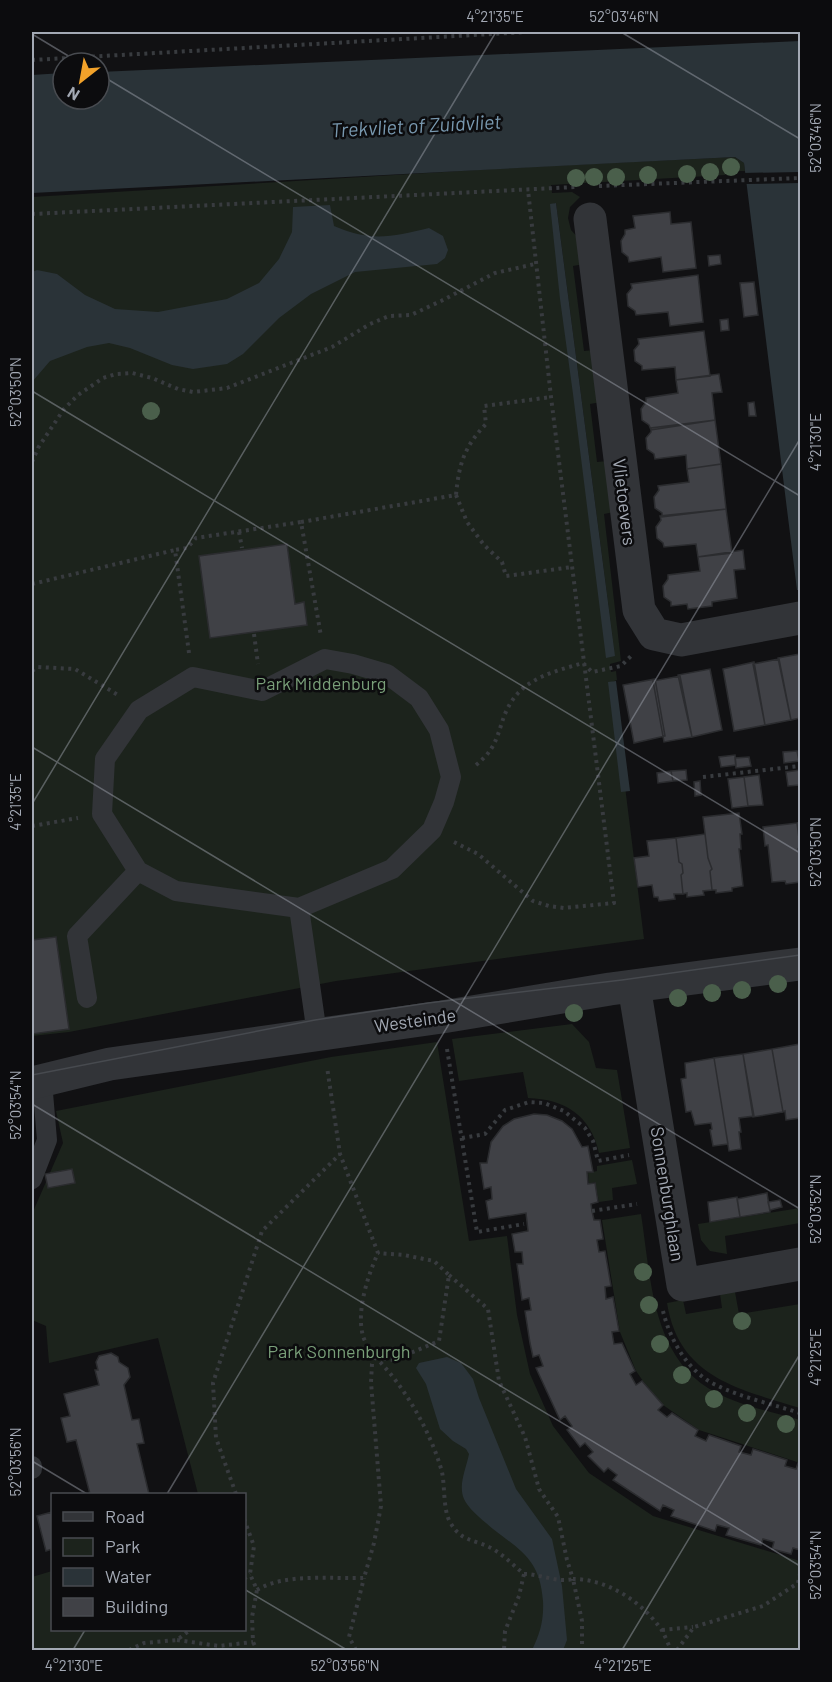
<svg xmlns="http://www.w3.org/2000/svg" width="832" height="1682" viewBox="0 0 832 1682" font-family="Barlow,sans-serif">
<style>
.green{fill:#1c231c;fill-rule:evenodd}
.water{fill:#2a3338}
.pier{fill:#111113}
.building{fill:#404146;stroke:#2b2c2f;stroke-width:1.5}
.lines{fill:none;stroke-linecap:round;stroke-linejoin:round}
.path{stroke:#383b3f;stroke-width:4;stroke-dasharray:3 4.5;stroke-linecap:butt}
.service{stroke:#323438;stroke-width:20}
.minor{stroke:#323438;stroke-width:33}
.tram{stroke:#474a4f;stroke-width:1.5}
.tree{fill:#4a5f4b}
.ticks{fill:none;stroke:#a3a9b4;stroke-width:1.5;stroke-opacity:0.45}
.labels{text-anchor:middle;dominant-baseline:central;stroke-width:5;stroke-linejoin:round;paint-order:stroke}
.street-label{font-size:18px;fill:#a3a9b4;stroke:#0c0c0e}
.park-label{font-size:18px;fill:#799f79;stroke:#0c0c0e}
.water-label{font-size:20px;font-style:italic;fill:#7999b0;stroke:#0c0c0e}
.neatline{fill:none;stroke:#a3a9b4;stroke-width:2}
.ticks-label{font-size:15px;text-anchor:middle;fill:#a3a9b4}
</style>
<rect width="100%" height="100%" fill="#111113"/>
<path class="green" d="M735,157L744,163L745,171H729L725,175L551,185L552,193L572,192L580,197L570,207L568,218L571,230L581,241L584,264L573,266L584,351L595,350L601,402L590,404L597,462L608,461L614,512L604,514L621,661L610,664L611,672L616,671L617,680L612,682L644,939L336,981L69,1032L32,1036V197L528,167ZM554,203H556L615,656Z
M572,1024L589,1042L596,1068L617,1070L630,1148L599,1153C591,1116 565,1099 528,1098L523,1072L459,1081L452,1039Z
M437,1042L469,1241L507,1236L517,1315L530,1374L553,1426L589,1473L653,1516L800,1561V1650H32V1577L52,1571V1630H244V1494H198L158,1338L49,1363L46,1326L32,1320V1214L63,1143L56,1111L331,1057Z
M632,1160L637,1184L612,1188L613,1200L599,1202L595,1182L589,1184L588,1173L597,1171V1166Z
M800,1208V1223L725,1236L727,1254L710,1251L701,1240L698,1224Z
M641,1214C651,1277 651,1360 717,1393C742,1406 773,1412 800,1420V1463L699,1430L663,1405L643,1381L636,1371L620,1332L602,1220Z
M735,1292L739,1314L800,1304V1408C739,1389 679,1378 667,1303L683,1300L686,1314L722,1308L720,1294Z"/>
<path class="water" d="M800,41V590H797L744,163L735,157L32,193V75L63,73V99H99V72Z
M556,203L615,656L606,658L573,394L560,299L550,204Z
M330,205L334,226C370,242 392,237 429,228L443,236L448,250L445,258L437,264L355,272L311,294L279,318L243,354L227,364L193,369L172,365L130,348L109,343L87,347L50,361L32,382V272L37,270L57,274L85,295L115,309L158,312L227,299L259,283L279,259L292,232L293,207Z
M616,681L630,791L621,792L608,682Z
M447,1357L461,1363L473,1379L479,1398L516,1489L552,1539L562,1586L567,1640L563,1650H532C540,1634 544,1620 543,1601C540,1561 523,1552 493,1529C485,1522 468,1509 464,1499C458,1485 466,1469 469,1454L466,1449L453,1441L440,1429L426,1384L416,1368L419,1363Z"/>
<path class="pier" d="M800,172V183L744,184L742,173Z"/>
<path class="building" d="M670,212L671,224L691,222L696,268L663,272L661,257L629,262L628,257L622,252L621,241L625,234V230L635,228L633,216Z
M720,255L721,264L709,266L708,256Z
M698,275L703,322L670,326L668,312L636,315L635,311L628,306L627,294L632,288L631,284Z
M754,282L758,315L744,317L740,283Z
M728,319L729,330L721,331L720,320Z
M704,331L710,376L676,380L675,367L642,370V366L635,361L634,350L639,344L638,339Z
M719,374L722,392L712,393L715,420L651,430L649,425L642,420L641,409L646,402V398L678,393L676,380Z
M754,402L756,416H749L748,403Z
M715,420L721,464L687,469L686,455L655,459L654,454L647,449L646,438L651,432V428Z
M721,464L726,509L662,517V513L655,508L654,497L659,490L658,486L689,482L687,469Z
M726,509L732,553L698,557L696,544L664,547L663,543L657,538L656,527L661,520L660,516Z
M287,544L295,604L304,602L307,625L210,638L199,556Z
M743,550L745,569L734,570L737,598L712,602V606L688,609L687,604L671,606V602L664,597L663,586L668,579V575L700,571L698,557Z
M800,654V718L791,720L778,658Z
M779,659L791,720L765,725L753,664Z
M754,662L765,725L734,731L723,669Z
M710,669L722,730L692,737L678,675Z
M680,676L692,737L664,742L653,681Z
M655,679L665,736L634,743L623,685Z
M797,751L799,761L784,763L783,752Z
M735,755L736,765L721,767L719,757Z
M749,757L751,766L736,768L735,758Z
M686,770L687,780L673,781L671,771Z
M800,770V785L788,786L786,772Z
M671,771L673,781L658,783L657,773Z
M759,775L763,805L748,806L744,777Z
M744,777L748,806L732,808L728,779Z
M700,781L701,795L695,796L694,782Z
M739,813L742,834H740L741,849H739L743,886L732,888V891L716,893V890H712L710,871L712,869L708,858L703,817Z
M800,822V859L798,849L800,846L797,823Z
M797,823L800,846L798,849L800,859V882L786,884L785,881L772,882L768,845L765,846L763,827Z
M705,834L708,858L712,869L710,871L712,890L703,891L704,895L687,897V893L683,894L681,875L683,873L682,864L679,862L676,838Z
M676,838L679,862L682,864L683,873L681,875L683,894H674L675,899L659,901L658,897H654L652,885L638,887L634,858L649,856L647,841Z
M56,937L69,1029L32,1034V940Z
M800,1044V1118L786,1120L785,1111L783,1112L772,1049Z
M772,1049L783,1112L753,1117L743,1054Z
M743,1054L754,1116L739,1118L741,1132H739L741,1149L729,1151L714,1058Z
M714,1058L728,1144L713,1146L710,1130L712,1129L711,1123L695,1125L691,1111L686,1112L681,1079L686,1078L685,1063Z
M534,1114L547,1115L562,1121L572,1129L582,1147L588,1146L593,1172H587L588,1184L595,1183L598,1202L591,1204L592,1211L594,1220H600L603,1239L597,1240L599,1252L605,1251L611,1286L605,1287L606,1299L613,1297L619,1331L612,1332L614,1344L622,1343L635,1371L630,1374L636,1385L642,1381L663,1405L658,1410L667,1417L672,1413L698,1430L695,1436L706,1441L709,1435L741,1446L739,1452L751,1455L753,1449L787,1460L785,1466L796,1469L798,1463L800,1464V1550L793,1548L791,1554L772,1549L774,1542L763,1539L761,1545L726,1535L729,1528L717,1525L715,1531L671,1516L674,1510L663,1505L660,1511L613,1480L617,1475L608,1468L604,1472L588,1456L593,1452L585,1443L580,1447L567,1430L572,1426L565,1416L560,1420L536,1368L543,1366L539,1355L533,1357L530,1343L525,1311L531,1310L529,1298L522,1300L517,1264H523L522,1252H515L512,1234L528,1231L526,1213L489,1219L486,1201L492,1199L491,1187L484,1189L480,1163H487L491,1142L503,1126L514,1119Z
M72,1169L75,1183L48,1188L45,1174Z
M767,1193L770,1212L740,1217L737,1199Z
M737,1197L740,1217L710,1222L708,1202Z
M780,1200L782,1207L770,1210L768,1202Z
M111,1353L118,1357L119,1362L128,1368L130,1377L124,1385L132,1420L139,1419L144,1443L137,1444L149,1494H90L76,1440L67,1442L61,1418L70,1416L64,1394L99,1385L95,1370H98L96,1362L99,1356Z
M52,1512V1549L46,1551L37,1516Z"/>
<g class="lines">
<path class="path" d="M32,60L527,32
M599,186L800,178
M32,214L576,187
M32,462L38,448L64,409L78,395L103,378L116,374L132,373L152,378L178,389L193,392L227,388L332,347L370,324L389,316L411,315L441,301L495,273L535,264
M456,495L467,522L484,545L502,562L506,576L572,567
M301,522L456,495C459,464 464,447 486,424L484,406L551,397
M239,532L242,548
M32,584L175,550
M254,634L258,664
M189,653L175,550L187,548L196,538L301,522L321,636
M32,671L38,667L75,669L118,695
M476,765C504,743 496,722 514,698C529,677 559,670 583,663L592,672L621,666L631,656
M703,777L800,766
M32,826L78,818
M454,842L478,854L533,901L549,906L564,908L614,903L551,397L528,190
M447,1049L477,1232L524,1224
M462,1138L485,1134L505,1110L529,1102L544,1103L564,1111L585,1128L593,1141L598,1161L629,1155
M592,1211L637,1204
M449,1275L488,1309L499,1381L525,1437L539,1489L558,1517L567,1560L573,1579C607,1579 641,1601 661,1629C665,1635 668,1644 671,1650
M663,1311C670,1340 688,1372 716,1385C740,1397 775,1405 800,1413
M375,1357C404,1385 431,1432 442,1472C445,1486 443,1510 450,1522C461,1542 474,1539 491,1548C504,1555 513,1565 524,1574L519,1596L505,1631L504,1650
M376,1357L394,1360L439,1341L449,1275L434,1261L404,1255L378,1253
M236,1494L216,1438L213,1383L262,1231L340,1154
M244,1519L254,1546L250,1574L257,1590L252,1617L253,1642L257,1650
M524,1574C540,1574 557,1583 573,1579L582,1621V1650
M244,1579L250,1574
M257,1590C284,1573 332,1579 364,1578L374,1543L381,1506L371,1382L372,1364L375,1357C371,1351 365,1343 363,1336C356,1311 368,1275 378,1253L340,1154L327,1067
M662,1630L693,1627
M177,1640L219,1646L253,1642
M129,1650L144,1643L177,1640L190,1630
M356,1650L349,1637L364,1578
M677,1650L694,1627L763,1606L798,1583L800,1574"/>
<path class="service" d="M325,659L353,664L387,674L419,698L439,730L451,777L444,802L432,830L392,869L299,908L176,891L138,871L102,814L105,759L139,710L193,677L262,691Z
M299,908L315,1020L322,1033
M87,998L77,936L138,871
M32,1179L47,1140L42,1081
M32,1466V1469"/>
<path class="minor" d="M590,219L639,610L654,634L681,640L800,618
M634,986L683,1285L800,1264
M32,1083L110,1064L442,1017L610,989L800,964"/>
<path class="tram" d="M32,1075L315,1020L428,1003L622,980L800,955"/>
</g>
<g class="tree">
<circle cx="731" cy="167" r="9"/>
<circle cx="710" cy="172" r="9"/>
<circle cx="687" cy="174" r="9"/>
<circle cx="648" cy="175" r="9"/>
<circle cx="594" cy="177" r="9"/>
<circle cx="616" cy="177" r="9"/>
<circle cx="576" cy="178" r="9"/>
<circle cx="151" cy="411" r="9"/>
<circle cx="778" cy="984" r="9"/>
<circle cx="742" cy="990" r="9"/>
<circle cx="712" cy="993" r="9"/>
<circle cx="678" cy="998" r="9"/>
<circle cx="574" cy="1013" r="9"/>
<circle cx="643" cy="1272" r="9"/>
<circle cx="649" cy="1305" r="9"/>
<circle cx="742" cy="1321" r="9"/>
<circle cx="660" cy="1344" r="9"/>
<circle cx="682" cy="1375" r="9"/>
<circle cx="714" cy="1399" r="9"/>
<circle cx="747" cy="1413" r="9"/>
<circle cx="786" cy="1424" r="9"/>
</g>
<path class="ticks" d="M621,32L800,139M32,34L80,63M99,74L800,496M32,391L800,853M32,747L800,1209M32,804L496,32M32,1104L800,1566M32,1461L87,1494M167,1494L800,439M244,1589L347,1650M73,1650L85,1630M622,1650L800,1354"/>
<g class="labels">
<g class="street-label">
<text transform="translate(625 502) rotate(83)">Vlietoevers</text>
<text transform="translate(415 1020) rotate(-8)">Westeinde</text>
<text transform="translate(668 1194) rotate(81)">Sonnenburghlaan</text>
</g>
<g class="park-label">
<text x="321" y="683">Park Middenburg</text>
<text x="339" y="1351">Park Sonnenburgh</text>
</g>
<g class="water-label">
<text transform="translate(416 125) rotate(-3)">Trekvliet of Zuidvliet</text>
</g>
</g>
<rect width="832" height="1682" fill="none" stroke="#0c0c0e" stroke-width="66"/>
<rect x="51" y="1493" width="195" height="138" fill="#0c0c0e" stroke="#484b50" stroke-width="1.5"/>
<rect x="63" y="1512" width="30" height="9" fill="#323438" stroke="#484b50" stroke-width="1.5"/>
<text x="105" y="1523" font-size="18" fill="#a3a9b4">Road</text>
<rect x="63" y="1538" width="30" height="18" fill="#1c231c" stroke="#484b50" stroke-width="1.5"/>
<text x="105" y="1553" font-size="18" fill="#a3a9b4">Park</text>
<rect x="63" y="1568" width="30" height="18" fill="#2a3338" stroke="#484b50" stroke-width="1.5"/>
<text x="105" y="1583" font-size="18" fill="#a3a9b4">Water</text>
<rect x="63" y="1598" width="30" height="18" fill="#404146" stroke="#484b50" stroke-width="1.5"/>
<text x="105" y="1613" font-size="18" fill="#a3a9b4">Building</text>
<g transform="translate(81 81) rotate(211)"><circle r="28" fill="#0c0c0e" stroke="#484b50" stroke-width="1.5"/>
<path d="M0-4.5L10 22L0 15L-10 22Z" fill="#f2a22a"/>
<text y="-9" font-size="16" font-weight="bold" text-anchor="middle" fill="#a3a9b4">N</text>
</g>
<rect x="33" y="33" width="766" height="1616" class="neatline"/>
<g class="ticks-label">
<text x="495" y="22">4°21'35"E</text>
<text x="624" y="22">52°03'46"N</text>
<text transform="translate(816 138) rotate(-90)" y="5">52°03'46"N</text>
<text transform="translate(16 392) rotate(-90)" y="5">52°03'50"N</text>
<text transform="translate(816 442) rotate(-90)" y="5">4°21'30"E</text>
<text transform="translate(16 802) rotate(-90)" y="5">4°21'35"E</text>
<text transform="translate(816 852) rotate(-90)" y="5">52°03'50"N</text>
<text transform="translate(16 1105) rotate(-90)" y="5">52°03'54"N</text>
<text transform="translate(816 1209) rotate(-90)" y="5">52°03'52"N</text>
<text transform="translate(816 1357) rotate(-90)" y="5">4°21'25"E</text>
<text transform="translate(16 1462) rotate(-90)" y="5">52°03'56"N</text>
<text transform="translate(816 1565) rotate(-90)" y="5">52°03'54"N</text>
<text x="74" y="1671">4°21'30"E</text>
<text x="345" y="1671">52°03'56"N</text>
<text x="623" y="1671">4°21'25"E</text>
</g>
</svg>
